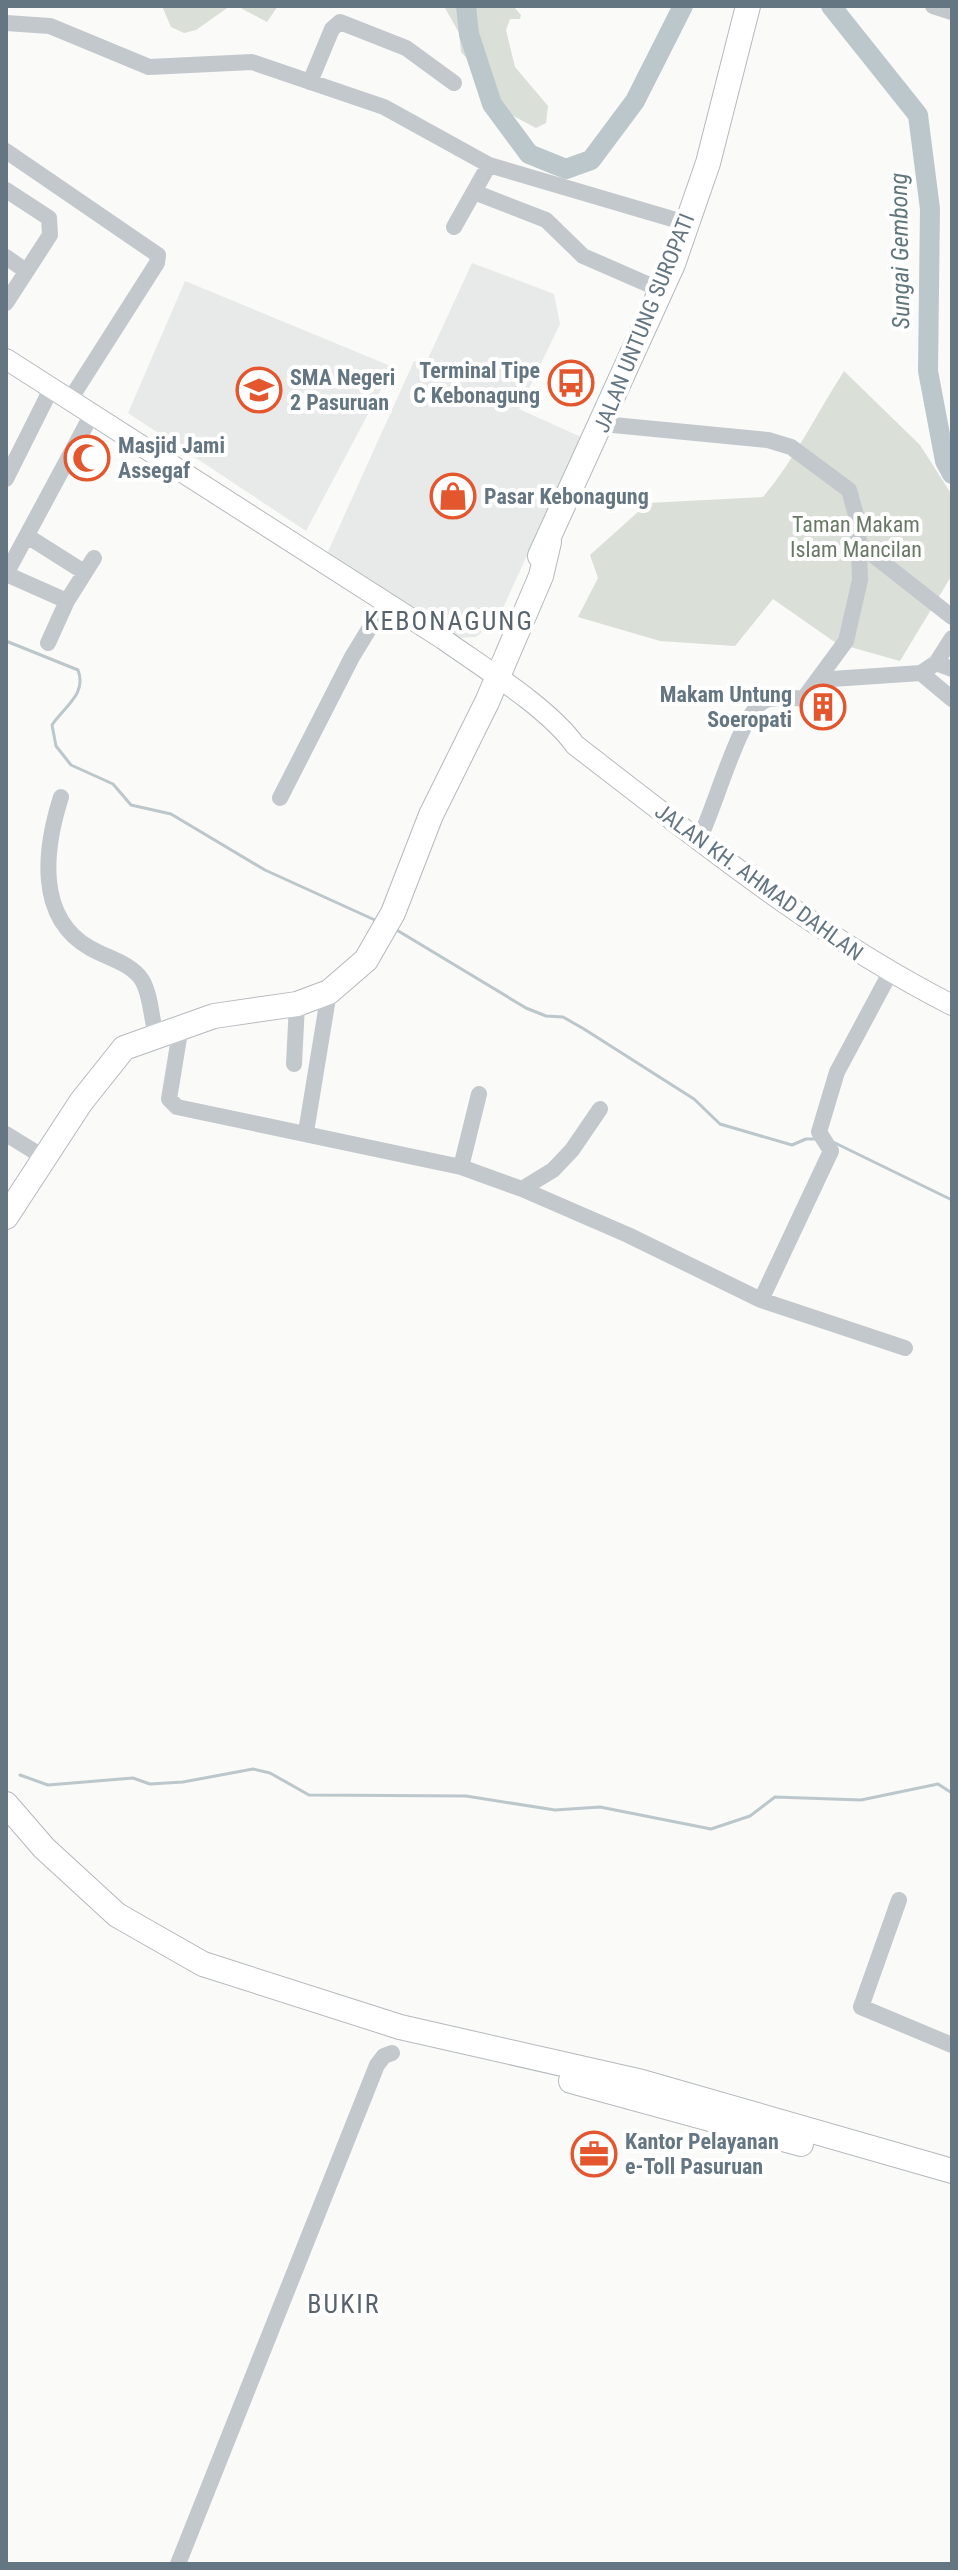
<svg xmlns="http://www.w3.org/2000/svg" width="958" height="2570" viewBox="0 0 958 2570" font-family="'Roboto Condensed',sans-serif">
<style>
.built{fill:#e8e9e9}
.green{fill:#dadfd7}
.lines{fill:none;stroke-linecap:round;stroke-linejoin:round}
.stream{stroke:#bbc7cb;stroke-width:3}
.river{stroke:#bbc7cb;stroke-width:20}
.major-casing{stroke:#b5babe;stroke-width:22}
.highway-casing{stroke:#b4b9bd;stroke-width:26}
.minor{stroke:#c3c8cc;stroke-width:16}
.major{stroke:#fff;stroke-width:20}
.highway{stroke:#fff;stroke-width:24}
.labels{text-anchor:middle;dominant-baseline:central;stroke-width:8;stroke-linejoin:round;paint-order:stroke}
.street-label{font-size:22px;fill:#657683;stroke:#fff}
.poi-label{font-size:22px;font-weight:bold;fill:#657683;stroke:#fff;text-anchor:start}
.park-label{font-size:22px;fill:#687a64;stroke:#fff}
.water-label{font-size:24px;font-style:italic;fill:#60757c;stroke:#fff}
.quarter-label{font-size:26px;letter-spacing:2px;fill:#57646e;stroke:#fff}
</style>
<rect width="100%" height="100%" fill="#fafaf8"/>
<path class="built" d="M472,263L554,294L560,324L519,409L581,437L498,619L476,637L455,638L326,556L414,361L426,363Z
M185,281L393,367L306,531L128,413Z"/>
<path class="green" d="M162,6H230L196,30L184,33L171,27Z
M237,6H278L267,22Z
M444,6H513L521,15L520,19H510L506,30L515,67L548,106L546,123L536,128L493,105L496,117L481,94L473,65L461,52L459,33Z
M844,371L920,445L952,495V575L900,661L836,643L773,599L735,646L660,641L578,617L598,578L590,555L648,503L763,497C795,459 817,413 844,371Z"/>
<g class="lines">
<path class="stream" d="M6,641L78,670C87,694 65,706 52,725L56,746L71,765L113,784L131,805L171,814L265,870L377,921
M395,929L526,1008L546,1016L563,1017L584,1029L694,1099L720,1124L792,1145L806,1139H818
M833,1142L952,1200
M20,1775L48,1785L133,1778L150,1784L183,1782L253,1769L270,1773L309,1795L466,1796L555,1810L600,1807L711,1829L750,1816L775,1797L861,1800L938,1784L952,1793"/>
<path class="river" d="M466,6L469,34L492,104L529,154L566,169L591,160L635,101L683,6
M831,6L918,115L930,209L928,371L945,461L952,474"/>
<g class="major-casing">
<path id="major" d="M6,359L443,639C482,667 548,707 575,745C697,839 815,935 952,1005"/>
</g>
<g class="highway-casing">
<path id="highway" d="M540,556L673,264L708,163L748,6
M6,1217L81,1102L124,1048L214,1016L297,1004L329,992L366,960L393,913L431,815L487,702L541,576L549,542
M6,1804L44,1848L117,1915L203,1964L400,2027L642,2082L952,2171
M571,2081L801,2144"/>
</g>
<path class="minor" d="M933,6L952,12
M6,23L50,26L149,67L252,62L384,107L489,165L686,223
M310,82L332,29L340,22L406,48L454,83
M6,151L158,255L157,263L71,398
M6,190L49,218L50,235L6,303
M474,192L546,220L583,256L661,290
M454,227L489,165
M6,257L26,271
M603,424L768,440L791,447L849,490L858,522L860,580L846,641L804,698C793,699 776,696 766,700C740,710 714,813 698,841
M6,479L52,387
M27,536L84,572
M859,544L952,617
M6,574L92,414
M6,574L67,601
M48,643L67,601L94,558
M936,663L952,669
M921,673L936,663L952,638
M817,680L921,673L952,699
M61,797C45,847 35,917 90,948C107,958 131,963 142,980C151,995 151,1018 156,1034
M280,798L352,657L380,611
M181,1026L169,1099L177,1107L461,1167L479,1094
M294,1064L297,1004
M306,1132L329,992
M6,1134L45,1158
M461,1167L522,1189L553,1170L572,1150L600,1109
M522,1189L628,1235L761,1300L905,1348
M761,1300L831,1151L819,1132L837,1072L890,973
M899,1900L861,2007L952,2045
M178,2564L377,2065L384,2056L392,2053"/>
<use href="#major" class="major"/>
<use href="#highway" class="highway"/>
</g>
<defs>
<g id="bus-ring" transform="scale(2.3)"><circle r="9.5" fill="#fff" stroke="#e4572e" stroke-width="1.5"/><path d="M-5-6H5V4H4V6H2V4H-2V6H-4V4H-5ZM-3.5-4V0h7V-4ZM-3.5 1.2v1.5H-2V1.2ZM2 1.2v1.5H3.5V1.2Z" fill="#e4572e"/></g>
<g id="university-ring" transform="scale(2.3)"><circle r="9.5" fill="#fff" stroke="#e4572e" stroke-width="1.5"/><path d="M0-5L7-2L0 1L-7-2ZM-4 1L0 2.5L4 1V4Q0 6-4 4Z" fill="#e4572e"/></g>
<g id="mosque-ring" transform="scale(2.3)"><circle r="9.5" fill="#fff" stroke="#e4572e" stroke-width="1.5"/><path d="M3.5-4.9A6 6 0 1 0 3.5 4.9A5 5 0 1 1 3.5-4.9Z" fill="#e4572e"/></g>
<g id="shop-ring" transform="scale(2.3)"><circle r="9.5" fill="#fff" stroke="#e4572e" stroke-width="1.5"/><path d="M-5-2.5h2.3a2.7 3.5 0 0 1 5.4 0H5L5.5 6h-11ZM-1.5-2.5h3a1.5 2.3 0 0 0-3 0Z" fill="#e4572e"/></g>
<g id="building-ring" transform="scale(2.3)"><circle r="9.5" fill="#fff" stroke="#e4572e" stroke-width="1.5"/><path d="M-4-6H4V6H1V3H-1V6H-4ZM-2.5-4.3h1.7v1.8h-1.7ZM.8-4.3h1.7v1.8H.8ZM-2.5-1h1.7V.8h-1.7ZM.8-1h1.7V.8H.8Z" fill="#e4572e"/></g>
<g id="office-ring" transform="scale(2.3)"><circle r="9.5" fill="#fff" stroke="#e4572e" stroke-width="1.5"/><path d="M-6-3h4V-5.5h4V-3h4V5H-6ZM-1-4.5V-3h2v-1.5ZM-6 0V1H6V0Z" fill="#e4572e"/></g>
</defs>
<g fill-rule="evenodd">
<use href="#bus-ring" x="571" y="383"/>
<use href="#university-ring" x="259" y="390"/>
<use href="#mosque-ring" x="87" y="458"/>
<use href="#shop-ring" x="453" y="496"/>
<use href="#building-ring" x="823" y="707"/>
<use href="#office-ring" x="594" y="2154"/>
</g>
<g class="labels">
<g class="street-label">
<text transform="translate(644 323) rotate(-68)">JALAN UNTUNG SUROPATI</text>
<text transform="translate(759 882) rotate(36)">JALAN KH. AHMAD DAHLAN</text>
</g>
<g class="poi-label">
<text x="540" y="370" text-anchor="end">Terminal Tipe<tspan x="540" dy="25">C Kebonagung</tspan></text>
<text x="290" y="377">SMA Negeri<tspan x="290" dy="25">2 Pasuruan</tspan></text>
<text x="118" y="445">Masjid Jami<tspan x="118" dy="25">Assegaf</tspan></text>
<text x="484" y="496">Pasar Kebonagung</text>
<text x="792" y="694" text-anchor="end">Makam Untung<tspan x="792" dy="25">Soeropati</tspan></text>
<text x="625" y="2141">Kantor Pelayanan<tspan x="625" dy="25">e-Toll Pasuruan</tspan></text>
</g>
<g class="park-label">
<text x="856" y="524">Taman Makam<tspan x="856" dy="25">Islam Mancilan</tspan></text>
</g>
<g class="water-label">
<text transform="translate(900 251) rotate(-91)">Sungai Gembong</text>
</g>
<g class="quarter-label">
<text x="449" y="621">KEBONAGUNG</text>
<text x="344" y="2304">BUKIR</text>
</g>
</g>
<rect width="958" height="2570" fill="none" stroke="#657683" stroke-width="16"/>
</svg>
